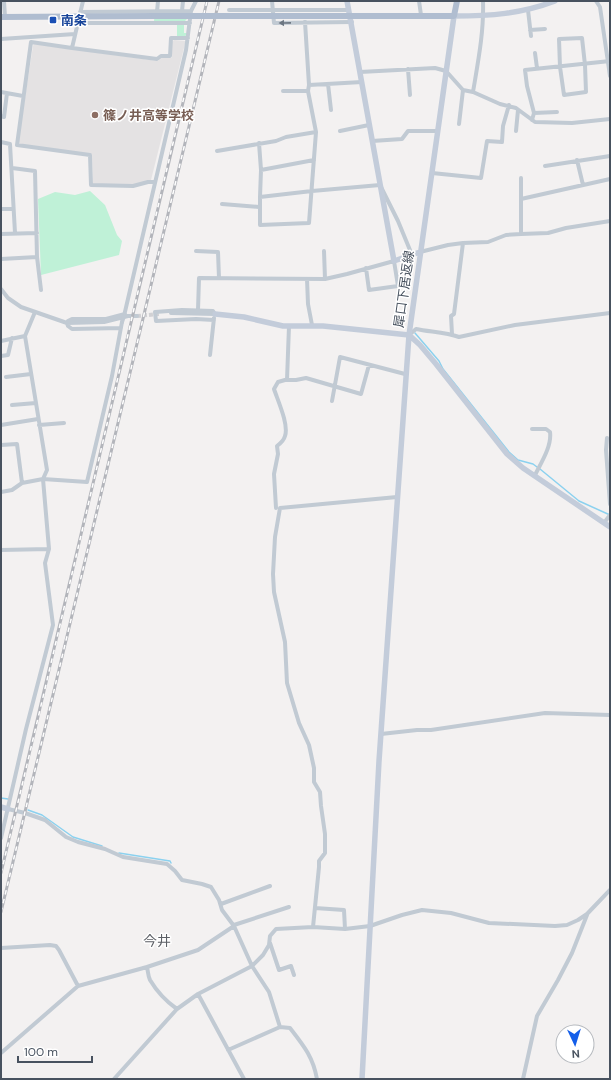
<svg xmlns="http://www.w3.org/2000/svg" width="611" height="1080" viewBox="0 0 611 1080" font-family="'DM Sans','Noto Sans JP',sans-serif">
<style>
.education{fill:#e4e2e3}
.green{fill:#bff1d7}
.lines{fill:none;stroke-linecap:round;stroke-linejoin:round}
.stream{stroke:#8bd1ef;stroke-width:1.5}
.street-tunnel{stroke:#d1d1d4;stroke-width:4;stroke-dasharray:4 2;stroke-linecap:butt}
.street{stroke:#c1cad3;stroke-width:4}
.secondary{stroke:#c3ccda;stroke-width:5.5}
.primary{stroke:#b0bdd0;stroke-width:6}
.rail-casing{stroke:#b3b5bb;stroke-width:3}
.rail{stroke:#fff;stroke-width:1.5;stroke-dasharray:4.5;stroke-linecap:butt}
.street-bridge{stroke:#c1cad3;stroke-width:4}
.primary-bridge{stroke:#b0bdd0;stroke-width:6}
.oneway{fill:#6c7682}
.transit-dot{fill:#1a4fb4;stroke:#fff;stroke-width:1.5}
.education-dot{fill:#8d6e63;stroke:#fff;stroke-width:1.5}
.labels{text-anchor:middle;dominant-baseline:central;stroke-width:3;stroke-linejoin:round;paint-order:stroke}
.transit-label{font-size:13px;font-weight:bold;fill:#164399;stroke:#fff;text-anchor:start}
.education-label{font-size:13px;font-weight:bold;fill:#785e54;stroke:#fff;text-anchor:start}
.street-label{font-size:13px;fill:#48525f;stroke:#fff}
.neighbourhood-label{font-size:14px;fill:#5d6066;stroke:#fff}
</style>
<rect width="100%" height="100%" fill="#f3f1f1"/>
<path class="education" d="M174,40L185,41V44L151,180L134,185L93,184L92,154L20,144L18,143L33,46L34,44L158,61L163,57L172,58V42Z"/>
<path class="green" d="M155,13L188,15L187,19L185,21H154Z
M177,25H184V33H187L185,37H177Z
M90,191L105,205L117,235L122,241L119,255L41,275L38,199L55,192L75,195Z"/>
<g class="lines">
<path class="stream" d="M415,333L439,361L443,369L509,452L518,460L533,464L537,467
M540,469L579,501L610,515
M1,798L8,799
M28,810L42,815L73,837L102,846
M119,853L170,861L171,863"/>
<path class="street-tunnel" d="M137,316L159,314"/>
<path class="street" d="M4,1L5,17
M83,1L72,48L31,42L17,145L90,155L91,185L133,186L148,182H154
M272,1L274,23L352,22
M419,1L421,15
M596,1L600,7L610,76
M229,10H349
M528,10L531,36
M182,11L183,1
M80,12L191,11
M157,12L158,1
M305,22L309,85L308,91L316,132L309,223L260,225V197L312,191L380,185L398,221L412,255
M78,23H190
M530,30L545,29
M582,38L585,65L586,92L564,95L560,67L559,39Z
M1,39L75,34
M72,48L157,59L161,56H170L171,38H188
M535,53L537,68
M408,69L410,95
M360,72L435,68L446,71L463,90L473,92L500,104L516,108L535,122L572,123L610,119
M328,84L331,110
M309,85L362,82
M283,91H308
M1,92L23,96
M473,92C478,62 484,32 483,1
M534,113L557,112
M1,116L4,117L7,93
M532,120L534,113L527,86L525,70L610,61
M459,124L463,90
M340,131L369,125
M516,131L518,110
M372,141L402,139L408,131H438
M1,142L10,144L15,233
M259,143L261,170L260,197
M217,151L276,141L286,137L316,132
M577,160L583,185
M545,166L610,156
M12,168L35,171L37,257L41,290
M261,170L314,160
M432,173L481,178L487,141L502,142L503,126L509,105
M521,199L610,179
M222,204L259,207
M1,209H13
M1,234L37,233
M521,234L548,233L566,228L610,221
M196,251L218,252L219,278
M324,251L325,279
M420,252L448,245L463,243L488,242L506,235L521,234V178
M1,259L37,257
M307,279L308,304L312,325
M1,289L8,298L21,307L67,323L104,322L128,316H137
M198,310L199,278L325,279L347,274L394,261L398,286L369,290L366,268
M171,313L215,314
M124,316L186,50L191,11L196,1
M214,320L196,319L156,321L155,312L182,310L213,311L215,314
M121,328L72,329L68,326L67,323L68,321L72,319H106L125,314
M452,334L451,316L454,314L463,243
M409,335L416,329C430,332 445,332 459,337L515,325L610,313
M1,341L25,336
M210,355L214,318
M1,356L8,355L12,338
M6,377L31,374
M287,380L289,326
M332,401L340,357L405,374
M12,405L36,403
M1,425L38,419
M39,425L64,423
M532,429H546L550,432C552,446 541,463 535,475
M607,438L606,450L610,504
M1,445L17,444L22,483
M1,492L12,490L22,483L43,479L87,482L112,376L122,322
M276,508L274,474L278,454L277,446C281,443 284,440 285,436C289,425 278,401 274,389L278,382L285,380H296L306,378L361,394L369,365
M604,523L610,515
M1,550L49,549
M381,734L417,730H431L545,713L610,715
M8,809L25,813L45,820L66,837L78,842L105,849L123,857L167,864L175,871L182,880L202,884L211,887L219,900L222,910L234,926L252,966L269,992L280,1027L290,1028C304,1046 313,1057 317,1079
M1,838L26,729L53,625L45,563L49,549L43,479L47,470L25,336L35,312
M221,904L270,886
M315,908L344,910L345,929
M234,925L289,907
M313,927L319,867V861L325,853V834L321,806L320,792L314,782V768L309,745L299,723L287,683L285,642L274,592L273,574L275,537L280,508L397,497
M270,943L279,970L291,966L294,975
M1,948L50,945L56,946L59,950L78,986L147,967C148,971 148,976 150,980C156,990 167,1002 177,1009
M147,967L198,950L234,926
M198,994L244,1079
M228,1050L280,1027
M1,1053L78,986
M114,1079L177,1009L198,994L252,966L263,955L269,945L270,936L276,929L313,927L345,929L370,926L402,915L422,910L451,913L489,923L555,926L567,925L578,920L587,914L610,890
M523,1079L537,1016L558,980L572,953L587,915"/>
<path class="secondary" d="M347,1L394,261L420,252
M555,1C521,14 490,16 454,16L409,335L420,345L436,364L507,454L523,468L610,527
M215,314L244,317L283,326H323L409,335L379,761L362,1079
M1,807L8,809"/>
<path class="primary" d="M278,16H454L457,1
M1,17L154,16"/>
<g class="rail-casing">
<path id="rail" d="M1,873C71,583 137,291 207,1
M1,912L219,1"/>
</g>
<use href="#rail" class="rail"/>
<path class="street-bridge" d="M122,322L124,316"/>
<path class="primary-bridge" d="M154,16H278"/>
</g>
<defs><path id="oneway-solid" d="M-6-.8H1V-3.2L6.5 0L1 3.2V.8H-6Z"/></defs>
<use class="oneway" href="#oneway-solid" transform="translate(285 23) rotate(179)"/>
<rect class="transit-dot" x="49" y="16" width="8" height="8" rx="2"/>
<circle class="education-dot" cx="95" cy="115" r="4"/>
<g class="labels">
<g class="transit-label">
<text x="61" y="20">南条</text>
</g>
<g class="education-label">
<text x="103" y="115">篠ノ井高等学校</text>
</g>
<g class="street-label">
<text transform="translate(404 289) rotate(-82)">犀口下居返線</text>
</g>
<g class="neighbourhood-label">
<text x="157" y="941">今井</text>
</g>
</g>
<rect width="611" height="1080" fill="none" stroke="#48525f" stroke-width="4"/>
<g transform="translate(575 1044) rotate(176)"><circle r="19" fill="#ffffff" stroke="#b6babf"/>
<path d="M0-3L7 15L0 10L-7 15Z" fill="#145ee9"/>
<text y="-6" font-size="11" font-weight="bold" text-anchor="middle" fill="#48525f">N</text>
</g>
<path d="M18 1056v6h74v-6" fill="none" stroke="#48525f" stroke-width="2"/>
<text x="24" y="1056" font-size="12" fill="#48525f" stroke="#ffffff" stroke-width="3" paint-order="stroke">100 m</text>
</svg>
